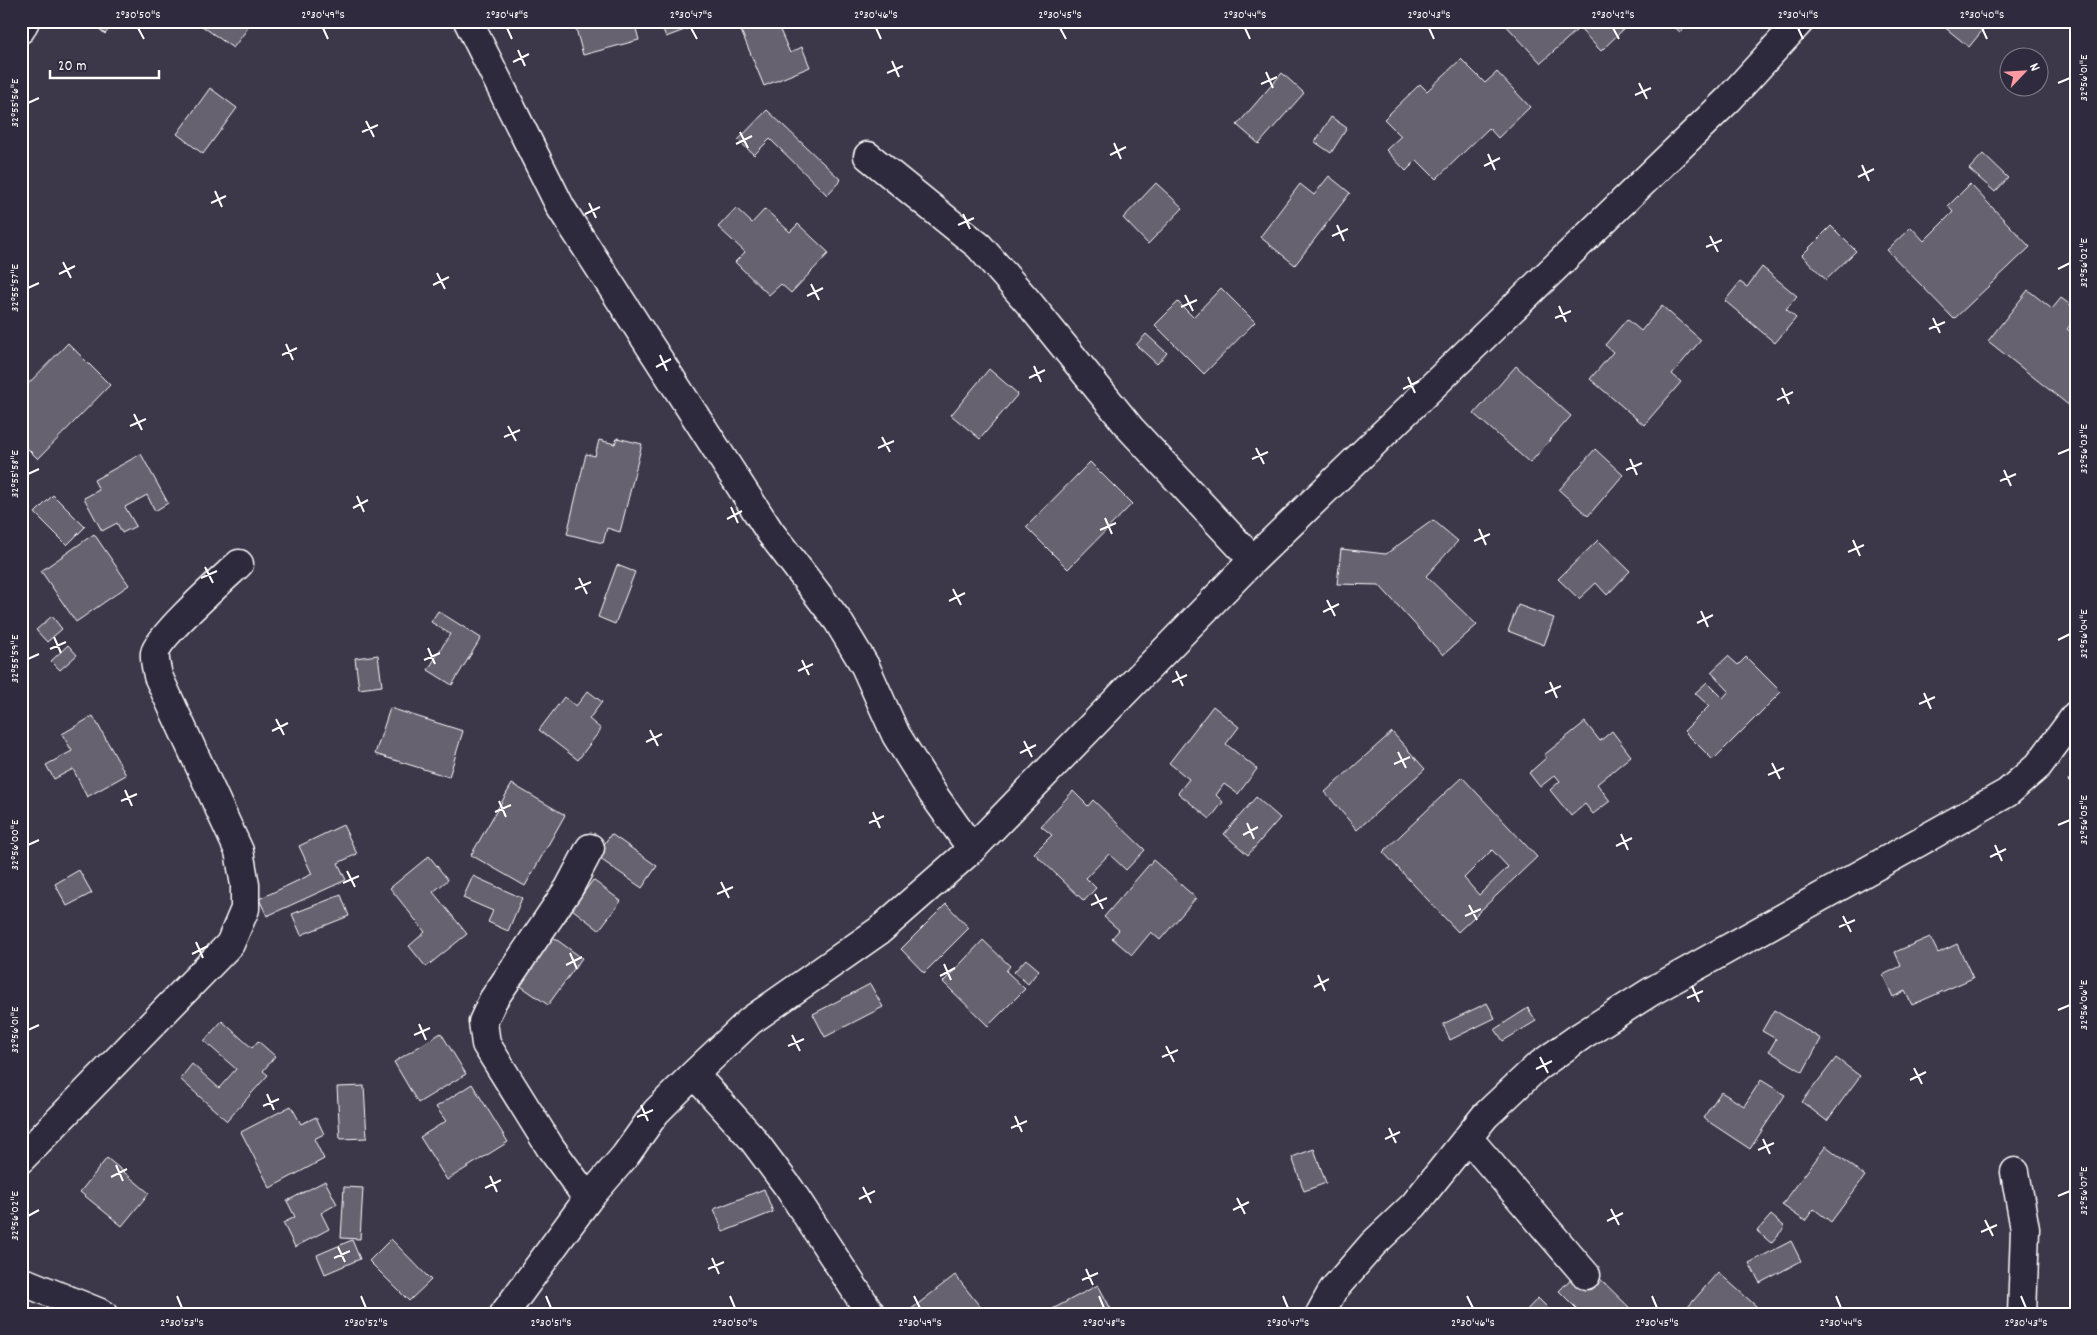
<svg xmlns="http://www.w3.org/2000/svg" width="2097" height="1335" viewBox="0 0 2097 1335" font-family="Dekko,sans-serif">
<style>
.building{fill:#666270;stroke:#fff;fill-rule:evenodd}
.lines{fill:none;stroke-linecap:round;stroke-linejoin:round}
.street-casing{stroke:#fff;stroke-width:31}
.path{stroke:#fff;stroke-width:3;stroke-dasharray:5 4;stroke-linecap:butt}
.street{stroke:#2f2a3d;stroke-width:28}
.ticks{fill:none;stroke:#fff;stroke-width:2}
.neatline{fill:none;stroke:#fff;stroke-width:2}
.ticks-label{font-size:12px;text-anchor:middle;fill:#fff}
</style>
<rect width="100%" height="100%" fill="#3c3749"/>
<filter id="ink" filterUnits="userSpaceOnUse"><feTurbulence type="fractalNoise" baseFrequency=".02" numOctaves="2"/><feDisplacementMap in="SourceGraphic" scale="10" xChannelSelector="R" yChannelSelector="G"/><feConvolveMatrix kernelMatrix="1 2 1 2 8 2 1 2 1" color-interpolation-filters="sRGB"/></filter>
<g filter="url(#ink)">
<path class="building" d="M90,21H116L105,34Z
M195,21H239L248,28L233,48Z
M574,21H634L639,40L583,55Z
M660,21H708L666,37Z
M737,21H776L790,53L802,47L810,67L764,86Z
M1502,21H1632L1601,51L1579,28L1541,63Z
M1668,21H1690L1680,32Z
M1937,21H1990L1969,47Z
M1461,59L1485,83L1497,72L1530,107L1498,138L1489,128L1436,179L1417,160L1406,171L1386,150L1401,136L1384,119L1420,84L1427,91Z
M1282,73L1304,93L1259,144L1237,125Z
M210,88L237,108L203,154L177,134Z
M767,110L841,180L827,195L770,139L754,155L738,140Z
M1331,117L1347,128L1331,153L1315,142Z
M1983,154L2008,178L1995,192L1969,169Z
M1329,176L1350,193L1295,265L1260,237L1300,184L1314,195Z
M1156,183L1183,208L1148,244L1123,218Z
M1970,184L2030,247L1954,319L1887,250L1911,227L1924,241L1953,212L1948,206Z
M736,208L752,223L765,209L790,232L798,224L829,253L791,293L781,284L769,295L735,262L745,252L718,227Z
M1831,226L1856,251L1826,280L1802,255Z
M1762,267L1797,296L1786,309L1796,318L1775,343L1725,301L1740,282L1747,287Z
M1221,288L1255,322L1204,374L1155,325L1178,302L1193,317Z
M2028,290L2052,309L2061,298L2076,309V318L2067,329L2076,335V411L1988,341Z
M1662,306L1701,340L1672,374L1681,382L1644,425L1590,379L1613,352L1605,345L1627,319L1641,331Z
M1146,334L1167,353L1157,364L1136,345Z
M68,343L110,385L38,459L21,442V391Z
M1516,366L1571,416L1530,463L1474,414Z
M989,369L1018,394L980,439L951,415Z
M617,438L642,444L620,532L607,528L603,543L567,534L586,454L595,456L599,440L615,444Z
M1595,449L1623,475L1588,516L1559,490Z
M141,454L168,503L155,511L147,495L125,507L136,526L122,533L117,523L102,531L84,498L99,490L94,480Z
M1090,462L1132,504L1068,569L1026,527Z
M53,495L85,527L67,545L35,513Z
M1433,520L1458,541L1426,576L1477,625L1443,655L1379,585L1337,584L1341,549L1386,554Z
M94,534L129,585L76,622L41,571Z
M1598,540L1630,571L1607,595L1596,583L1579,599L1558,579Z
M617,565L635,572L615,624L598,617Z
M1518,605L1554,618L1544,645L1508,631Z
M438,611L481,638L452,685L428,670L450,634L431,622Z
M52,616L62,629L47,642L36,630Z
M68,645L77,655L60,670L51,661Z
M378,655L382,686L359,689L355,658Z
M1728,656L1738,665L1746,657L1781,692L1713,760L1684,731L1709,706L1695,693L1707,682L1723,698L1729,691L1711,672Z
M588,691L602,702L589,719L601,729L578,760L539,730L564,697L576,706Z
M1213,706L1239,727L1226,744L1257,769L1238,794L1224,784L1216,795L1223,802L1210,819L1178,793L1189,779L1169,763Z
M390,708L463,731L449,777L375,754Z
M93,716L126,775L87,797L73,769L54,779L46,765L72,751L62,734Z
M1585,722L1600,741L1612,731L1631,756L1597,784L1610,801L1593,814L1585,804L1571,816L1550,790L1560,781L1555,775L1540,787L1529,773L1546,758L1544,755Z
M1392,732L1425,769L1357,830L1325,792Z
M1462,777L1537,857L1458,932L1383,852ZM1492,850L1508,867L1479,895L1464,878Z
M512,784L565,815L525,886L471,855Z
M1073,791L1088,806L1093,800L1145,850L1126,870L1109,854L1086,878L1096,888L1084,901L1034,853L1052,835L1041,826Z
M1256,797L1280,818L1248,855L1224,834Z
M343,825L357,854L338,863L346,880L267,916L259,899L312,874L299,846Z
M611,834L657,866L642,888L596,856Z
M429,856L448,880L433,892L467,934L426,967L409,946L425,932L390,888Z
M1153,860L1196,898L1160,940L1151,932L1132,955L1112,938L1119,930L1104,917Z
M79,870L92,893L67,906L55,884Z
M473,876L522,898L508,931L488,922L493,911L463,898Z
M593,880L621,901L599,930L572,909Z
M341,895L349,916L301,935L292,914Z
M946,904L969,928L924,973L901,949Z
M550,935L582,958L548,1005L515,982Z
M1930,937L1938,953L1957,944L1973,978L1912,1005L1905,991L1893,997L1883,975L1901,966L1895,952Z
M983,940L1010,966L1006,971L1025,989L988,1026L943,982Z
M1026,959L1039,970L1028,984L1014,972Z
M870,984L883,1007L825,1037L813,1014Z
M1487,1003L1495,1018L1450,1040L1443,1024Z
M1528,1008L1536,1021L1503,1041L1495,1029Z
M1774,1010L1821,1039L1803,1072L1769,1051L1776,1039L1762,1031Z
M222,1021L252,1048L258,1041L275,1056L263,1071L268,1075L227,1121L180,1079L192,1064L219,1088L236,1069L204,1041Z
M441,1033L466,1074L418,1103L394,1062Z
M1836,1058L1860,1076L1827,1121L1802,1102Z
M1761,1080L1785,1095L1750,1149L1703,1118L1721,1092L1744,1106Z
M472,1084L508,1142L447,1180L420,1137L446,1121L436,1107Z
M364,1086L367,1138L340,1139L337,1087Z
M291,1106L301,1124L316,1117L324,1134L314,1139L324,1159L270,1188L241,1132Z
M1826,1146L1865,1176L1831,1222L1814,1209L1805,1221L1782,1205Z
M1314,1149L1326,1183L1304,1191L1292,1157Z
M107,1158L149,1193L122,1226L80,1192Z
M325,1181L337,1204L321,1213L329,1229L295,1247L283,1223L295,1217L287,1201Z
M344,1187L363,1188L360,1239L341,1238Z
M764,1189L773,1212L723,1232L714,1209Z
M1771,1215L1785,1227L1771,1243L1757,1231Z
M391,1239L431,1280L409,1301L369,1261Z
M352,1240L360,1259L325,1274L317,1255Z
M1791,1241L1801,1261L1760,1283L1749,1263Z
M1585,1264L1636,1314H1582L1559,1291Z
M1718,1272L1765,1314H1682Z
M955,1275L986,1314H905Z
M1098,1285L1112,1311L1106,1314H1043Z
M1538,1298L1554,1314H1523Z"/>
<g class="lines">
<g class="street-casing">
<path id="street" d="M468,21L561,208L770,532L838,621L865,666L896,735L933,794L972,849
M21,29L25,21
M868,156L979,246L1029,303L1130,428L1253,560
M694,1074L751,1137L789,1188L871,1314
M1468,1138L1586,1275
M21,1159L230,944L245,909V885L239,851L158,676C157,670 154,660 155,653C158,637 224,578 239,564
M2015,1172L2025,1229L2022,1314
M588,1199L550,1147L486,1044L483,1022L493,1000L569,888L590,848
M21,1283L29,1284L103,1314
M504,1314L588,1199L625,1156L656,1112L694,1074L750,1021L880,930L972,849L1253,560L1729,99L1800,21
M1320,1314L1333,1290L1373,1244L1414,1205L1485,1116L1537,1067L1581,1036L1652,991L2007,793L2038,766L2076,715"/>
</g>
<path class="path" d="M2068,781L2076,779"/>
<use href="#street" class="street"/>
</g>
</g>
<path class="ticks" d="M138,28L144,39M323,28L328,39M507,28L512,39M691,28L697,39M876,28L881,39M1060,28L1066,39M1245,28L1250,39M1429,28L1434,39M1613,28L1619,39M1798,28L1803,39M1982,28L1987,39M518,50L525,66M892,61L899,77M513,62L529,54M1266,72L1273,88M887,73L903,66M1639,83L1647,99M2058,83L2070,78M1261,84L1277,77M1635,95L1651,88M28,103L39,98M366,121L374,137M362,132L378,125M740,132L748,148M1114,143L1121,159M736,144L752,136M1488,154L1495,170M1110,155L1126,147M1862,165L1869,181M1484,166L1500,158M1858,177L1874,169M215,191L222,207M211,203L226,196M589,203L596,218M585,214L600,207M963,214L970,229M958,225L974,218M1337,225L1344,241M1332,236L1348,229M1710,236L1718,252M1706,247L1722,240M63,262L71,278M2058,269L2070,263M437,273L445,289M59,274L75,266M811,284L819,300M433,285L449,277M28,288L39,283M1185,295L1193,311M807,296L823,288M1559,306L1566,322M1181,307L1197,300M1555,318L1571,311M1933,318L1940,333M1929,329L1945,322M286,344L293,360M282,355L297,348M660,355L667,371M1034,366L1041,382M656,367L671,359M1408,377L1415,393M1029,378L1045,370M1782,388L1789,404M1403,389L1419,381M1777,400L1793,392M134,414L142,430M130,426L146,419M508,426L516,441M504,437L520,430M882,437L890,452M878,448L894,441M1256,448L1264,464M2058,454L2070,449M1252,459L1268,452M1630,459L1637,475M1626,470L1642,463M2004,470L2011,486M28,474L39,469M2000,481L2016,474M357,496L364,512M731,507L738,523M353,508L368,500M1105,518L1112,534M727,519L742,511M1479,529L1486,545M1100,530L1116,523M1853,540L1860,556M1474,541L1490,534M1848,552L1864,545M205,567L213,583M201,578L217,571M579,578L587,594M575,589L591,582M953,589L961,605M1327,600L1335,616M949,601L965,593M1701,611L1708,627M1323,612L1339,604M1697,623L1713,615M54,637L61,653M2058,640L2070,634M428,648L435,664M50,649L66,642M28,659L39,654M424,660L440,653M802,660L809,675M798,671L813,664M1176,671L1183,686M1172,682L1187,675M1550,682L1557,698M1545,693L1561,686M1924,693L1931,709M1919,704L1935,697M276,719L284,735M650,730L658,746M272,731L288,723M1024,741L1032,757M646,742L662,734M1398,752L1406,768M1020,753L1036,745M1772,763L1780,779M1394,764L1410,757M1768,775L1784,768M125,790L132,806M121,801L137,794M499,801L506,817M495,812L511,805M873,812L880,828M869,823L884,816M1247,823L1254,839M2058,825L2070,820M1621,834L1628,850M1243,835L1258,827M28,845L39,840M1995,845L2002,861M1616,846L1632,838M1990,857L2006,849M347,871L355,887M721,882L729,898M343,883L359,876M717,894L733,887M1095,894L1103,909M1091,905L1107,898M1469,905L1477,920M1465,916L1481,909M1843,916L1851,932M1839,927L1855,920M196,942L203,958M570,953L577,969M192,954L208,946M944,964L951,980M566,965L582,957M1318,975L1325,991M940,976L955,968M1692,986L1699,1002M1314,987L1329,979M1687,998L1703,991M2058,1010L2070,1005M419,1024L426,1040M28,1030L39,1025M414,1035L430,1028M792,1035L800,1051M788,1046L804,1039M1166,1046L1174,1062M1162,1057L1178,1050M1540,1057L1548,1073M1914,1068L1922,1084M1536,1069L1552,1061M1910,1080L1926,1072M267,1094L274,1110M641,1105L648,1121M263,1106L279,1099M1015,1116L1022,1132M637,1117L653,1110M1011,1128L1027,1121M1389,1128L1396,1143M1385,1139L1400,1132M1763,1139L1770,1154M1758,1150L1774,1143M116,1165L123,1181M490,1176L497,1192M111,1177L127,1169M863,1187L871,1203M485,1188L501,1180M2058,1196L2070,1191M1237,1198L1245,1214M859,1199L875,1191M1611,1209L1619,1225M1233,1210L1249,1202M28,1216L39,1210M1985,1220L1993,1236M1607,1221L1623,1213M1981,1232L1997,1225M338,1247L345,1262M334,1258L350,1251M712,1258L719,1274M708,1269L724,1262M1086,1269L1093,1285M1082,1280L1098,1273M177,1296L182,1308M361,1296L366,1308M546,1296L551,1308M730,1296L735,1308M914,1296L920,1308M1099,1296L1104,1308M1283,1296L1288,1308M1467,1296L1473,1308M1652,1296L1657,1308M1836,1296L1841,1308M2021,1296L2026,1308"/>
<rect width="2097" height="1335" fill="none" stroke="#2f2a3d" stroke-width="55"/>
<g transform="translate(2024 72) rotate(65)"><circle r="24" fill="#2f2a3d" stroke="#827f8b"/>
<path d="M0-4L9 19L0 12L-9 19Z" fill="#ff9aa2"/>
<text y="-8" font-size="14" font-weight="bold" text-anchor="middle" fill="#ffffff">N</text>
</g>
<path d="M50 70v8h109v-8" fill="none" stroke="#ffffff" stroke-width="2.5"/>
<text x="58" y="70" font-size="15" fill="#ffffff" stroke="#2f2a3d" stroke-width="4" paint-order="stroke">20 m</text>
<rect x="28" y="28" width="2042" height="1280" class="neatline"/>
<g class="ticks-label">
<text x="138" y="18">2°30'50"S</text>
<text x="323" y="18">2°30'49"S</text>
<text x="507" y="18">2°30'48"S</text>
<text x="691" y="18">2°30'47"S</text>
<text x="876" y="18">2°30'46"S</text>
<text x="1060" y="18">2°30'45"S</text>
<text x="1245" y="18">2°30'44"S</text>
<text x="1429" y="18">2°30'43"S</text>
<text x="1613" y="18">2°30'42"S</text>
<text x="1798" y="18">2°30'41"S</text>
<text x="1982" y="18">2°30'40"S</text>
<text transform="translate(2083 78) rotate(-90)" y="4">32°56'01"E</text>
<text transform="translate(14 103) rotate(-90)" y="4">32°55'56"E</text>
<text transform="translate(2083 263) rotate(-90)" y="4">32°56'02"E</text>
<text transform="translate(14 288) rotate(-90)" y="4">32°55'57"E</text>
<text transform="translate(2083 449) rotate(-90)" y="4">32°56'03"E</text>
<text transform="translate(14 474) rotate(-90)" y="4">32°55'58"E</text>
<text transform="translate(2083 634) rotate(-90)" y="4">32°56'04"E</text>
<text transform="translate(14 659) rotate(-90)" y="4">32°55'59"E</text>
<text transform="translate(2083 820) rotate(-90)" y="4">32°56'05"E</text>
<text transform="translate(14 845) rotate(-90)" y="4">32°56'00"E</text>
<text transform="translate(2083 1005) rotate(-90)" y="4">32°56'06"E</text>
<text transform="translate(14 1030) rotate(-90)" y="4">32°56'01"E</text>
<text transform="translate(2083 1191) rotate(-90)" y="4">32°56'07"E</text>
<text transform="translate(14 1216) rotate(-90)" y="4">32°56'02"E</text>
<text x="182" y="1326">2°30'53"S</text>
<text x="366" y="1326">2°30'52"S</text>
<text x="551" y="1326">2°30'51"S</text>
<text x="735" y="1326">2°30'50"S</text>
<text x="920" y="1326">2°30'49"S</text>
<text x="1104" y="1326">2°30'48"S</text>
<text x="1288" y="1326">2°30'47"S</text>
<text x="1473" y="1326">2°30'46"S</text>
<text x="1657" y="1326">2°30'45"S</text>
<text x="1841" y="1326">2°30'44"S</text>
<text x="2026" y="1326">2°30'43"S</text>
</g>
</svg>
